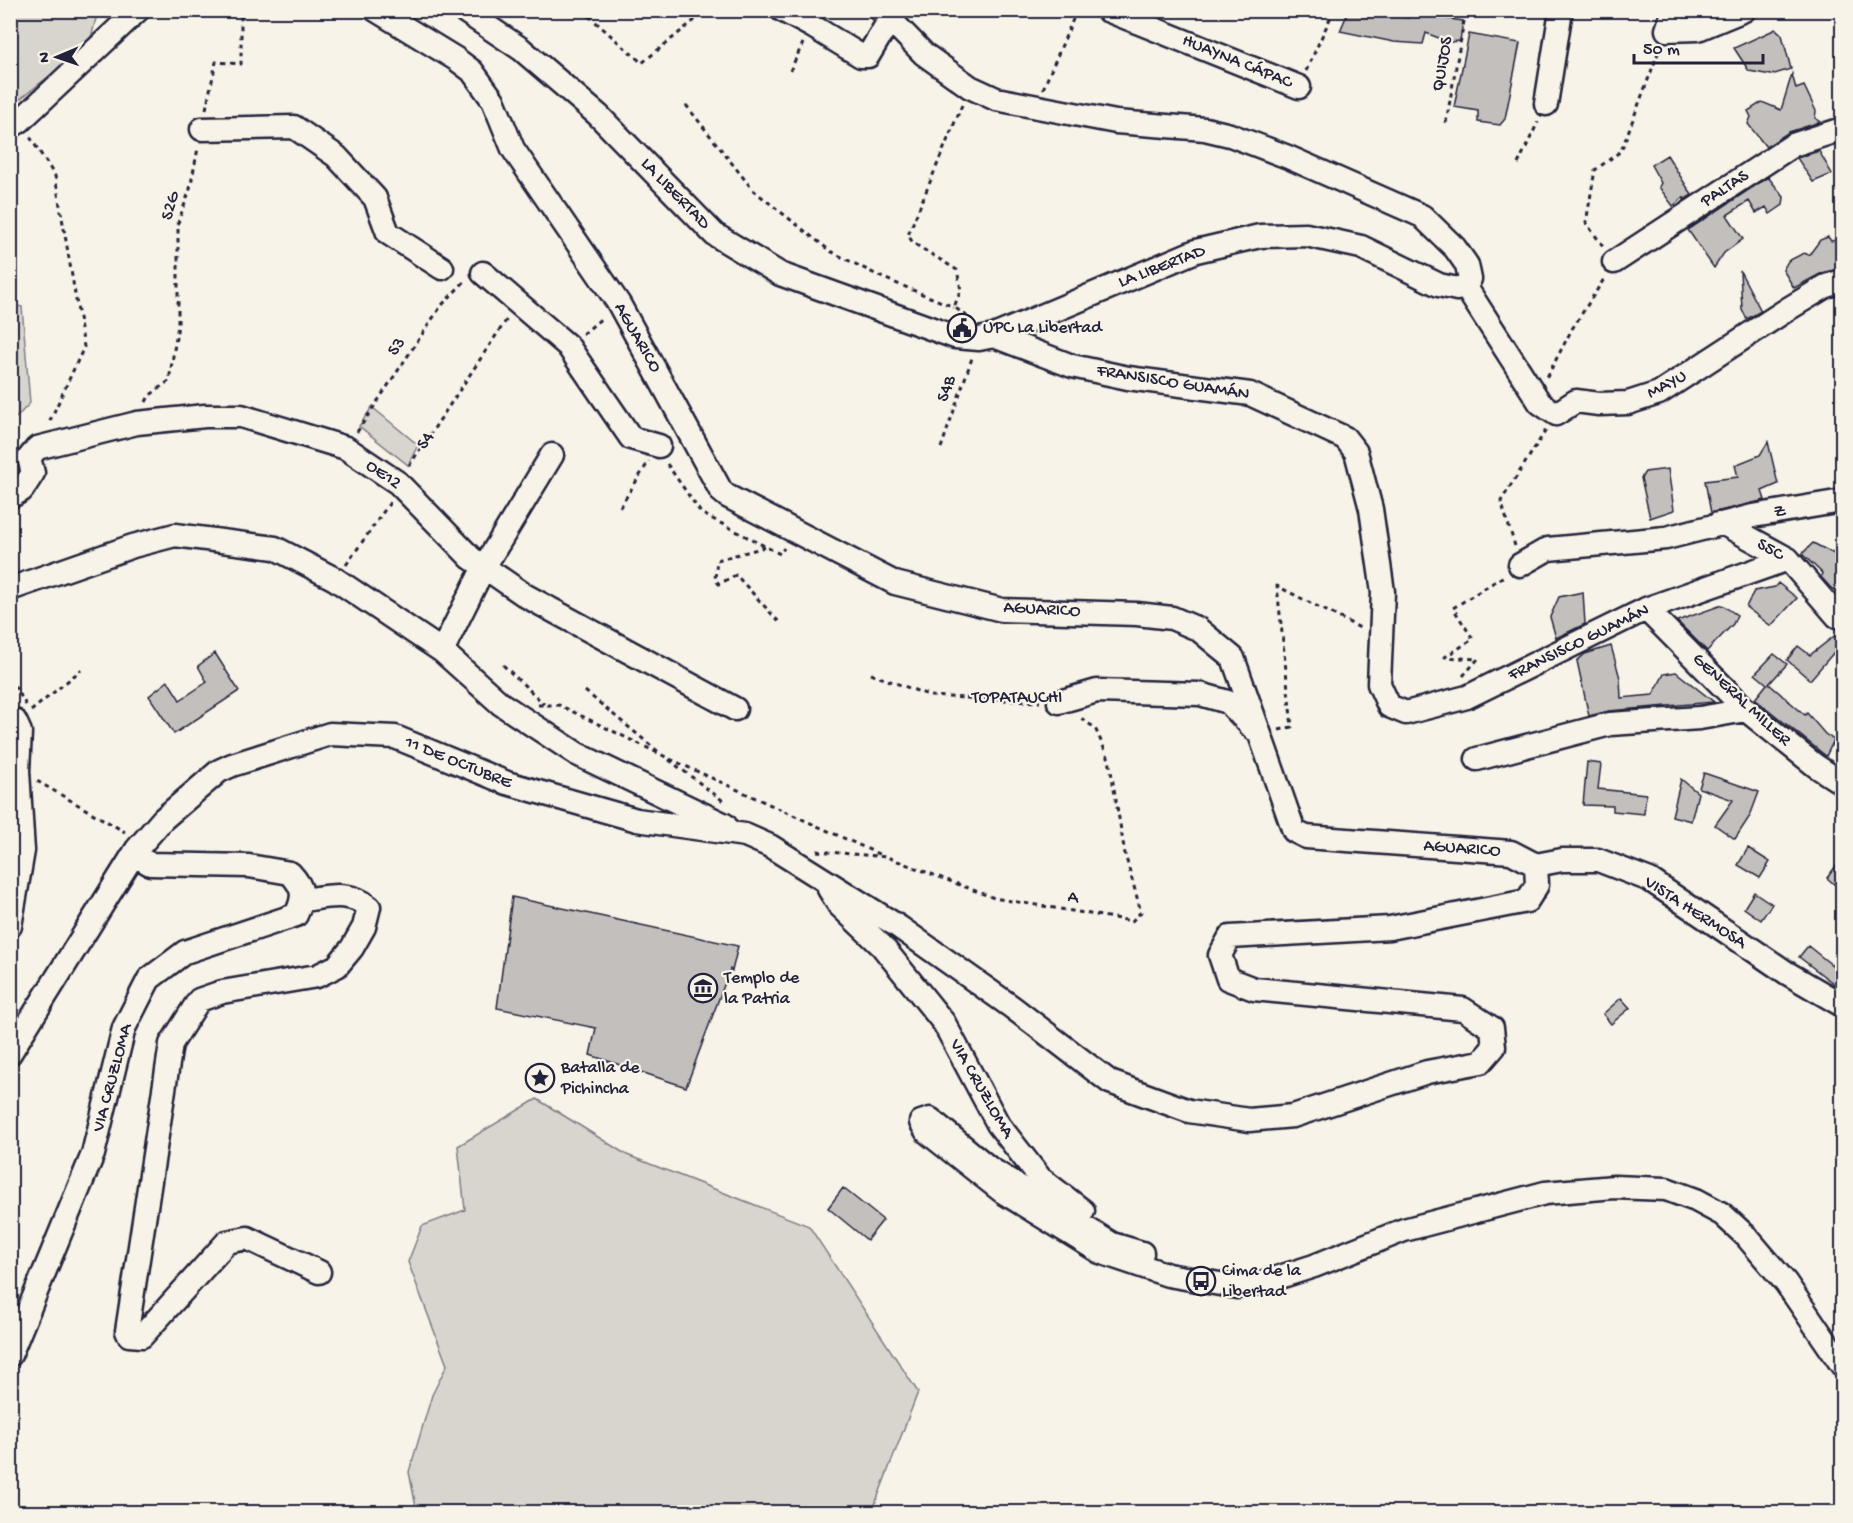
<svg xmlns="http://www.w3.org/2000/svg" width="1853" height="1523" viewBox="0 0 1853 1523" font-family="'Gochi Hand',sans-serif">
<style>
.green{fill:#d8d5cf;stroke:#7d7c85;stroke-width:1.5}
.building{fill:#c2bfbd;stroke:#22223b;stroke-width:1.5}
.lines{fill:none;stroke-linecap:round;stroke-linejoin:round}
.minor-casing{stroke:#22223b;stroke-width:27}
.path{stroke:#22223b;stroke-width:3;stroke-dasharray:4.5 4.5;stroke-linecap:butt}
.minor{stroke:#f7f3e8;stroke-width:22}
.labels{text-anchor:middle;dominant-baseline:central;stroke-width:4.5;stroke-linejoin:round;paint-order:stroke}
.street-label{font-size:18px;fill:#22223b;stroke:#f7f3e8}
.poi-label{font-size:18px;fill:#22223b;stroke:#f7f3e8;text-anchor:start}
</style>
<rect width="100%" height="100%" fill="#f7f3e8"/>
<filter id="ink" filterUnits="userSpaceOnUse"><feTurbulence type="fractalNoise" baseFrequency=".0167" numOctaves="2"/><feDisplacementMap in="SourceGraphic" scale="12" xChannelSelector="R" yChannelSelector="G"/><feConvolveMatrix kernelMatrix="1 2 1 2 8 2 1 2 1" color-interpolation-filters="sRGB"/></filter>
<g filter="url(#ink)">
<path class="green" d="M11,11H98L89,45L11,106Z
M11,304L22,307L30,403L11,423Z
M372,407L418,445L408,465L359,426Z
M537,1099L627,1155L809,1226L918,1392L872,1512H417L409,1472L432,1395L447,1365L408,1262L422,1226L465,1210L458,1146Z"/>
<path class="building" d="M1349,10L1408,18L1414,10H1431L1429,16L1463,21L1460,41L1449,42L1426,33L1423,44L1394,42L1340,31Z
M1776,29L1782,35L1791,69L1771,75L1749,71L1734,48Z
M1469,34L1520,43L1505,119L1500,125L1478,122V111L1454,107Z
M1792,74L1796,89L1804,86L1816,111L1815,118L1820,122L1789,132L1766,147L1748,124L1751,117L1748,111L1762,102L1781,110Z
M1819,151L1832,174L1813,182L1797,158Z
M1667,155L1692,195L1684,200V197L1673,206L1659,187L1661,183L1651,165Z
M1768,177L1784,197L1783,205L1770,214L1766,207L1756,213L1749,201L1727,215L1743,239L1724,253L1714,268L1688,230Z
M1828,237L1831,241L1842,239V268L1822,273L1794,288L1783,270L1788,261L1804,253L1809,255L1820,240Z
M1740,271L1761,311L1747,319L1742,309Z
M1768,442L1778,484L1762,491L1765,500L1711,513L1705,481L1738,477L1735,465L1760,455Z
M1668,469L1674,510L1650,518L1641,478L1645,472Z
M1813,543L1842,558V596L1830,587L1821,577L1822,573L1802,554Z
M1778,583L1797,598L1771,626L1746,607L1754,591L1775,587Z
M1583,592L1585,624L1556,638L1550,617L1559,597Z
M1722,605L1737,615L1733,624L1707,651L1677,621Z
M1842,630V643L1810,680L1787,660L1798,646L1810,655Z
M1611,646L1620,678L1621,698L1653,695L1664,674L1676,672L1714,702L1609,711L1589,716L1577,661L1585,654Z
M215,653L239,691L174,734L149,696L168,681L180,700L207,682L198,666Z
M1774,654L1787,664L1769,684L1805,715L1807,713L1825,734L1834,740L1826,756L1755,699L1767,684L1755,674Z
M1587,762L1601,764L1598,789L1646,794L1644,814L1613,811V806L1583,805Z
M1704,773L1759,792L1750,816L1735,839L1715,825L1733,800L1699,788Z
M1681,779L1698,793L1691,821L1672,816Z
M1748,848L1770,862L1760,878L1738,865Z
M1842,858V891L1827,878Z
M1754,892L1772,904L1761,920L1744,908Z
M512,897L738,946L732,971L730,969L686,1087L590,1055L596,1028L497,1008Z
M1808,946L1842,973V990L1799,957Z
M1621,998L1630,1008L1611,1024L1603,1014Z
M843,1188L883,1220L867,1240L828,1208Z"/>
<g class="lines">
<g class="minor-casing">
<path id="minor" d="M463,10L521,49L598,115L714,234L780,274L955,337L979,339L994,336L1196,251L1260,236L1306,235L1361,247L1439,285L1457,289L1465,286L1470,279L1467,265L1455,248L1422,216L1288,157L1230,135L1205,129L1116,122L996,99L970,87L924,54L881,10
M782,10L812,26L861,56H868L890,19
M1107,10L1299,87
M1674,10L1667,30L1698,29L1744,10
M1546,104L1561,10
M10,127L20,121L138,10
M202,129L294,127L336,156L375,198L388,233L442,268
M1614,262L1793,145L1842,129
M483,273L568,346L631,438L659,446
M1465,286L1540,403L1556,414L1576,401L1599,404L1628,403L1659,393L1788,309L1826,286L1842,281
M994,336L1072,366L1128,378L1250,394L1345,438L1356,452L1371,509L1383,592L1379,684L1389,706L1406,713L1467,697L1646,609L1788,559
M10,497L22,490L33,473L29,458L37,448L137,423L205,416H241L346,448L398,483L471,558L526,596L735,709
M1718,524H1724L1788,559L1837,616
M1520,565L1548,549L1666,538L1753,516L1842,501
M10,589L133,546L175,535L275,548L335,579L442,651L501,704L577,754L725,825
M1646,609L1746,710L1816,766L1842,783
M442,651L484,567L552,455
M1059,702L1097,691L1200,694L1228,702L1254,729
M10,719L15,721L20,732L18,771L23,851L10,926
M1477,759L1610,724L1700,718L1746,710
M1536,865L1562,860H1598L1650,880L1787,973L1842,1005
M829,889L839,905L882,946L944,1023L998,1124L1040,1178L1083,1211
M303,900C326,897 350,890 369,907L364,927L352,948L337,966L317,976L222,992L199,1000L171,1044L127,1331L129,1335L142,1336L227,1242L247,1238L319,1272
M10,1053L137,849L163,819L219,771L232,765L330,734L395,737L507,783L637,820L745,835L770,846L899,927L1012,1007L1110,1082L1189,1111L1249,1120L1293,1116L1427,1072L1481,1062L1494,1047L1492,1028L1463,1009L1254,989L1228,979L1220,955L1230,937L1390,928L1527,901L1537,885L1536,865L1511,852L1306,837L1294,831L1233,658L1198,629L1172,618L1137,614L1002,610L895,583L727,496L721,491L619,304L513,149L493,100L472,71L456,59L376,10
M1142,1253L1112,1244L989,1168L930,1119L921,1122L927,1132L1003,1192L1100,1252L1168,1275L1237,1287L1264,1282L1314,1266L1404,1230L1545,1193L1614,1187L1666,1189L1696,1200L1722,1214L1746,1236L1786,1283L1842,1365
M10,1355L93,1154L124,1028L149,979L185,952L296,915C305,896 304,888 290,873L249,866L150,864L134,855"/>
</g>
<path class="path" d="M582,10L642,63L707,10
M790,71L803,43
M1306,71L1334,10
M1043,89L1077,10
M686,105L753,190L830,251L881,277L954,307
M962,105L908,235L913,243L957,270L961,290L954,307L971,319
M206,109L216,62L241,64V10
M1446,123L1466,10
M30,137L55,176L84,347L48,425
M1518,164L1538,122
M1603,246L1586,223L1595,170L1621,151L1660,48
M583,334L603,317
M1547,377L1572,329L1604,279
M146,402L149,396L169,381L178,325V223L190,189L198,148
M357,432L441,306L465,281
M941,448L972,358
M667,464L701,513L780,554L784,548
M409,466L507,319
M620,507L649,461
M1515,546L1501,501L1546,430
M765,547L717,560L715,579L719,584L736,575L779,622
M346,565L391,501
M503,665L544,704
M871,674L931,696L1040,702
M1463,676L1478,659L1445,657L1473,639L1453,608L1504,576
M10,678L26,705
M585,691L660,753
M538,705H559L664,756L726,803
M31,711L81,670
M1279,730L1292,727L1277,586L1362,629
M670,759L883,856
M37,781L125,832
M817,851L887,857L994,898L1132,921L1141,912L1125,854L1109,759L1095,728L1078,716"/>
<use href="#minor" class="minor"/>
</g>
</g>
<defs>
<g id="civic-ring" transform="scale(1.5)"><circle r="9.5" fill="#f7f3e8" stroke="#22223b" stroke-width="1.5"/><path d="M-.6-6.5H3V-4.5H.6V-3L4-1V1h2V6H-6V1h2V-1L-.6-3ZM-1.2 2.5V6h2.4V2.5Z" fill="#22223b"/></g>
<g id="museum-ring" transform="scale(1.5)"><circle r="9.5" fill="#f7f3e8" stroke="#22223b" stroke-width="1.5"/><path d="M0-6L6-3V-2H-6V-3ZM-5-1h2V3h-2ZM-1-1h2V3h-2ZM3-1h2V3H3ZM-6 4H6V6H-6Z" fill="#22223b"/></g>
<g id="sight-ring" transform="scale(1.5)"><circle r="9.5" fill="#f7f3e8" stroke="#22223b" stroke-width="1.5"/><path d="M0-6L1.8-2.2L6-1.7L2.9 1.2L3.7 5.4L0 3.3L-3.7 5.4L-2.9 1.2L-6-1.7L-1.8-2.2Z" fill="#22223b"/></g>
<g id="bus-ring" transform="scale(1.5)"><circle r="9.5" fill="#f7f3e8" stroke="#22223b" stroke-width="1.5"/><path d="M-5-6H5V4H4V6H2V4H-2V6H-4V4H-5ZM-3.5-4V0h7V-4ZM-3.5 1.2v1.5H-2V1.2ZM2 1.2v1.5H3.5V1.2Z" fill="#22223b"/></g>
</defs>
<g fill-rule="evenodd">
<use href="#civic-ring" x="962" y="328"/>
<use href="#museum-ring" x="703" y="988"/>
<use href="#sight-ring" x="540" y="1078"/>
<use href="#bus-ring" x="1201" y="1281"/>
</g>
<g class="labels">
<g class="street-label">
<text transform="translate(1237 62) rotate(22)">HUAYNA CÁPAC</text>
<text transform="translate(1443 64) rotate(-80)">QUIJOS</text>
<text transform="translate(1725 189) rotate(-33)">PALTAS</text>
<text transform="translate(675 194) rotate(46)">LA LIBERTAD</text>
<text transform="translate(171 206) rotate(-75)">S2G</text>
<text transform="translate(1162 267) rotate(-21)">LA LIBERTAD</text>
<text transform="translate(637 338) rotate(60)">AGUARICO</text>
<text transform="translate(397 347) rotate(-56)">S3</text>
<text transform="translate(1173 383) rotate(9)">FRANSISCO GUAMÁN</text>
<text transform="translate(1667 385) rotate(-28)">MAYU</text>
<text transform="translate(947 389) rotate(-71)">S4B</text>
<text transform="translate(426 441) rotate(-56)">S4</text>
<text transform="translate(383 475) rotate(34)">OE12</text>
<text transform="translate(1780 512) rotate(-10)">Z</text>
<text transform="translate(1770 550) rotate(30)">S5C</text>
<text transform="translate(1042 610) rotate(3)">AGUARICO</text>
<text transform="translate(1579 643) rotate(-26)">FRANSISCO GUAMÁN</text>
<text x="1017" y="698">TOPATAUCHI</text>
<text transform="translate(1741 700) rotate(43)">GENERAL MILLER</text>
<text transform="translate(458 763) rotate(22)">11 DE OCTUBRE</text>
<text transform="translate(1462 849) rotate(4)">AGUARICO</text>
<text transform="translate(1073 898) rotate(10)">A</text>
<text transform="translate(1695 913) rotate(33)">VISTA HERMOSA</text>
<text transform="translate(113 1078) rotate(-75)">VIA CRUZLOMA</text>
<text transform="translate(981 1089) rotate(60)">VIA CRUZLOMA</text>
</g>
<g class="poi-label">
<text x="983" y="328">UPC La Libertad</text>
<text x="724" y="978">Templo de<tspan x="724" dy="21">la Patria</tspan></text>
<text x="561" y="1068">Batalla de<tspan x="561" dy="21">Pichincha</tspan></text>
<text x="1222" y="1271">Cima de la<tspan x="1222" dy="21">Libertad</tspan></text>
</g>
</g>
<rect width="1853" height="1523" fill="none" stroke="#f7f3e8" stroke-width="36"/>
<rect x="18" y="18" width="1817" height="1487" fill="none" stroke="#22223b" stroke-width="2" filter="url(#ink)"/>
<g transform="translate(57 57) rotate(268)" stroke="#f7f3e8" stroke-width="4.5" paint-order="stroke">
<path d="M0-4.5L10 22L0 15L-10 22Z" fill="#22223b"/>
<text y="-9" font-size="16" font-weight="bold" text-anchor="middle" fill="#22223b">N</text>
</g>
<path d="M1634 54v9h129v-9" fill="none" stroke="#22223b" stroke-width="3"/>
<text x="1643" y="54" font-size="18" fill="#22223b" stroke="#f7f3e8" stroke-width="4.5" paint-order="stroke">50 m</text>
</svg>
